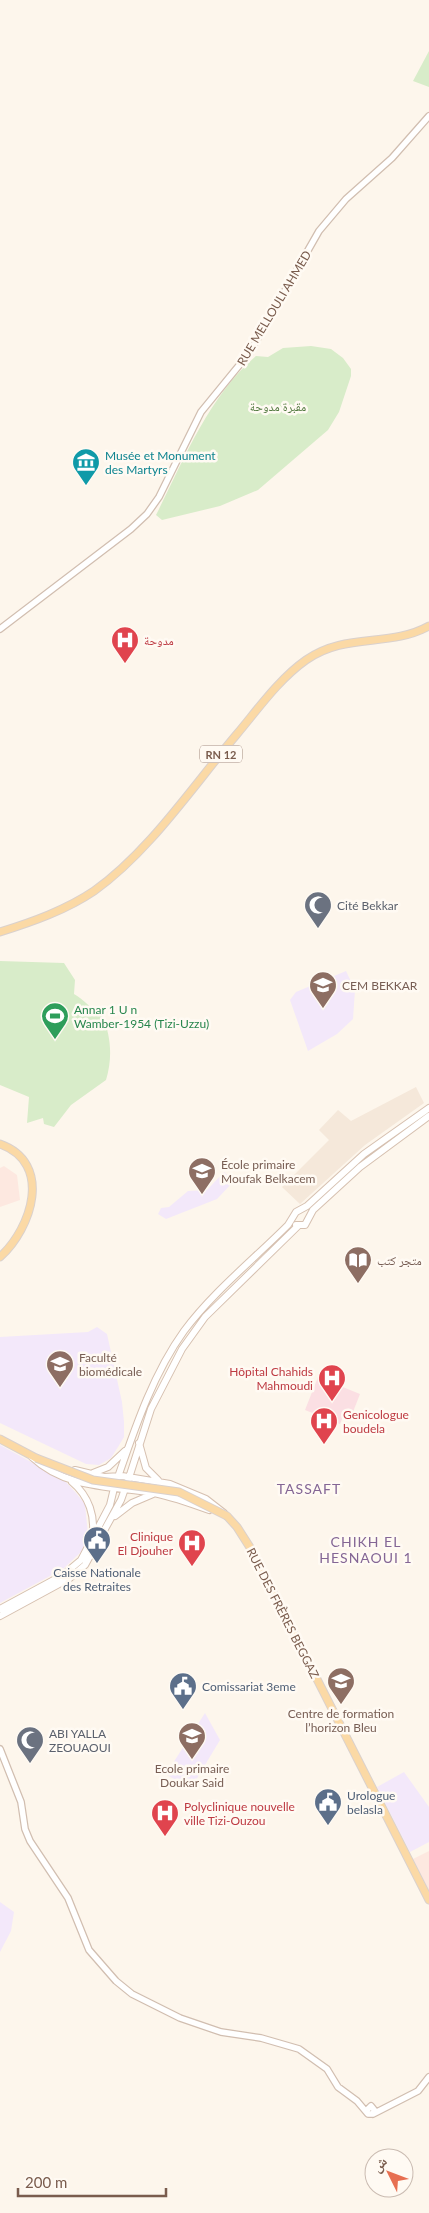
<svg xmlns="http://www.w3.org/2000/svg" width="429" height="2213" viewBox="0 0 429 2213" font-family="Lato,'Noto Naskh Arabic',sans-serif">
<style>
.residential{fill:#f5e8da}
.commercial{fill:#fde8e0}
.education{fill:#f3e8fa}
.medical{fill:#fbdfe3}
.green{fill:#d8ecc9}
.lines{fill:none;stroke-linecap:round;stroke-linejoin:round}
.tertiary-casing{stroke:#d1beb0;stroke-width:8}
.secondary-casing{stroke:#d6c0b0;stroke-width:8}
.primary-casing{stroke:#dad1cd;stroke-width:9}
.tertiary{stroke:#fff;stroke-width:5.5}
.secondary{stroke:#fff;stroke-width:6}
.primary{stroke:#fbd9a5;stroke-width:7}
.primary-bridge-casing{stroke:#dad1cd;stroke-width:9;stroke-linecap:butt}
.primary-bridge{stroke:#fbd9a5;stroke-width:7}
.labels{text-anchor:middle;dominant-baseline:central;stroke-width:5;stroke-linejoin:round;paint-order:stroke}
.shield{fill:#fffaf3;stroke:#a28b7f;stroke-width:1}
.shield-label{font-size:11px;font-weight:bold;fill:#7a5c4d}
.street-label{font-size:12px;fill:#7a5c4d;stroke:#fffaf3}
.park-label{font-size:12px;fill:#537a41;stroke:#fffaf3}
.culture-label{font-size:12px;fill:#0d838f;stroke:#fffaf3;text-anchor:start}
.health-label{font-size:12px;fill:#be3a42;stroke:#fffaf3;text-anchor:start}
.worship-label{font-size:12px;fill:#5b616d;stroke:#fffaf3;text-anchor:start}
.education-label{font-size:12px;fill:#785e54;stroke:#fffaf3;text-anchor:start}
.leisure-label{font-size:12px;fill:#27864d;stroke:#fffaf3;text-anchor:start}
.service-label{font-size:12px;fill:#4e5e75;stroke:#fffaf3;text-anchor:start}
.neighbourhood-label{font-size:14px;letter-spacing:1px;fill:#846695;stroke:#fffaf3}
</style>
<rect width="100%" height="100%" fill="#fdf6ec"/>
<path class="residential" d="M416,1087L424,1103L365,1145L300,1204L282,1187L329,1140L319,1130L338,1110L351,1121Z"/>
<path class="commercial" d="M4,1166L17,1175L20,1200L0,1207V1168Z
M429,1851V1891L413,1859Z"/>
<path class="education" d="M346,971L355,990L353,1019L337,1034L308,1051L290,1000L296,992Z
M224,1172L234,1181L217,1199L166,1219L158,1214L161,1208L169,1207L188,1191L207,1190Z
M97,1327L107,1334L122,1402L124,1422V1437L118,1447L111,1458L99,1465L86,1464L0,1423V1337L88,1332Z
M0,1445L64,1480L76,1493L85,1504L88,1535L82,1551L63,1569L0,1603Z
M205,1713L220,1740L190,1790L166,1774Z
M404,1772L429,1807V1842L410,1852L377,1787Z
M0,1902L14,1912L11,1931L0,1952Z"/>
<path class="medical" d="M318,1377L360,1394L351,1417L344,1414L340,1424L305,1410Z"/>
<path class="green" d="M429,51V87L413,81Z
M311,346L331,349L343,358L351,369V376L339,412L328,430L258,490L220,506L162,520L156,515C184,460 208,397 256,356L268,357L283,348Z
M0,961L64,963L75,980L74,994C84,999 91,1010 101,1013C111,1034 113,1057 106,1080L71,1105L54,1127L44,1124L43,1118L27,1123L29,1097L0,1085Z"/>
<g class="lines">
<g class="tertiary-casing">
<path id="tertiary" d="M0,629L131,529L147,514L159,497L201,412L250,352L319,231L346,199L392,158L429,116
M0,1749L21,1802L25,1829L30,1841L68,1898L89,1950L116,1981L132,1994L180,2018L221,2032L261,2038L299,2049L327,2069L338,2087L357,2101L368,2114H372L375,2111L371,2106L366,2111
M373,2114L418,2091L429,2077"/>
</g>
<g class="secondary-casing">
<path id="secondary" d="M296,1225H305L313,1210L360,1167L429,1116
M139,1443L146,1468L158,1480
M32,1457C66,1489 111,1486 154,1493C173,1497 190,1503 209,1510
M75,1470L104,1477L122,1476L170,1484L206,1499L224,1513
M93,1473L108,1467L125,1451
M118,1477C135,1428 153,1374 184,1331C213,1292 253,1260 288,1225L296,1212L307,1206L364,1154L429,1108
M72,1482C89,1496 96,1517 92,1538
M122,1488L127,1484L151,1409L182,1349L205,1317L298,1226
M115,1516L132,1503L153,1494
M0,1609L63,1575L81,1560L110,1505L115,1484
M0,1616L70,1578L85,1565L121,1500L126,1486"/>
</g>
<g class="primary-casing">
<path id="primary" d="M0,932C32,922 66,910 94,891C149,852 193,786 237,734C258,709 279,679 306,660C346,632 389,648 429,626
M0,1144C53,1163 32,1228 0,1257
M0,1439L36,1458
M227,1516L237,1527L251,1549L429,1900"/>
</g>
<use href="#tertiary" class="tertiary"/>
<use href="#secondary" class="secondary"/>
<use href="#primary" class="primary"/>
<g class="primary-bridge-casing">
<path id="primary-bridge" d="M36,1458L93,1480L179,1492L227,1516"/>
</g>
<use href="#primary-bridge" class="primary-bridge"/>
</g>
<defs>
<g id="museum-pin" transform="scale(1.4375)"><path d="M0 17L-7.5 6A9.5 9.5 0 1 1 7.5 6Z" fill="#0f9aa8" stroke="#fffaf3"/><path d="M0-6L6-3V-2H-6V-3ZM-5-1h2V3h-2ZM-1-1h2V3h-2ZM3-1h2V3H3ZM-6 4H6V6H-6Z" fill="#fff"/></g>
<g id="hospital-pin" transform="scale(1.4375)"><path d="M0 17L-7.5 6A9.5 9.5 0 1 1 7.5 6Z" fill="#e0444e" stroke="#fffaf3"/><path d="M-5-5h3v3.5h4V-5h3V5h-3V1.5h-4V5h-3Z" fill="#fff"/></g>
<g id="mosque-pin" transform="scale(1.4375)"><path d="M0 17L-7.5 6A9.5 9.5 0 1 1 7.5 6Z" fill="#6b7280" stroke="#fffaf3"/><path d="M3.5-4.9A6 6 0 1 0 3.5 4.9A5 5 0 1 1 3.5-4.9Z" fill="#fff"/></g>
<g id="school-pin" transform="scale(1.4375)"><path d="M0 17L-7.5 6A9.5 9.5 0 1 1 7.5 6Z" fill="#8d6e63" stroke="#fffaf3"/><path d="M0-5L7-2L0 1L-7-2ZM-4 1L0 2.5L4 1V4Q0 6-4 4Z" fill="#fff"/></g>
<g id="stadium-pin" transform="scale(1.4375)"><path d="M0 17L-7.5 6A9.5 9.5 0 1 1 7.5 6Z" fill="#2e9e5b" stroke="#fffaf3"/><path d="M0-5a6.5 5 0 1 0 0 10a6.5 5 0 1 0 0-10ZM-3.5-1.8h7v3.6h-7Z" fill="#fff"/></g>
<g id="library-pin" transform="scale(1.4375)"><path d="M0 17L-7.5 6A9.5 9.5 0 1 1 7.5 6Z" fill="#8d6e63" stroke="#fffaf3"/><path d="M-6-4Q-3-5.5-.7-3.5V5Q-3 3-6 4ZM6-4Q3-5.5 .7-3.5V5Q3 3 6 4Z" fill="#fff"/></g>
<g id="university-pin" transform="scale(1.4375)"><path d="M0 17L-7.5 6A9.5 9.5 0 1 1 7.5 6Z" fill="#8d6e63" stroke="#fffaf3"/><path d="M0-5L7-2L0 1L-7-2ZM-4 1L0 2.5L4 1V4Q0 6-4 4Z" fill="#fff"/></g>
<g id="civic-pin" transform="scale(1.4375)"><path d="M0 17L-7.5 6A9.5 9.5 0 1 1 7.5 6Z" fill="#5c6f8a" stroke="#fffaf3"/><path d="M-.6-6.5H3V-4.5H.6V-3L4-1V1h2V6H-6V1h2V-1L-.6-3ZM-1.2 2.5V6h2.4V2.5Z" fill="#fff"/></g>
</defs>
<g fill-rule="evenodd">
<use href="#museum-pin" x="86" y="462"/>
<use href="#hospital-pin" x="125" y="640"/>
<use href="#mosque-pin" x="318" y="905"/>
<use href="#school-pin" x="323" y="985"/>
<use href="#stadium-pin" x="55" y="1016"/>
<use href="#school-pin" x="202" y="1171"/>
<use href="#library-pin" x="358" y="1260"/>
<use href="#university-pin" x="60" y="1364"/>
<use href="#hospital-pin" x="332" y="1378"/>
<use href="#hospital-pin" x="324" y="1421"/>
<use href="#civic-pin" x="97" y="1540"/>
<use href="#hospital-pin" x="192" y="1543"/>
<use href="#university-pin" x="341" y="1681"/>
<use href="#civic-pin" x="183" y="1686"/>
<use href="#school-pin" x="192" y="1736"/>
<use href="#mosque-pin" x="30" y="1740"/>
<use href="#civic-pin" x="328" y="1802"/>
<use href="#hospital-pin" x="165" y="1813"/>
</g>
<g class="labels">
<rect class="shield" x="200" y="745.5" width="42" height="17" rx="4"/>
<g class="shield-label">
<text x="221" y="754">RN 12</text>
</g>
<g class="street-label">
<text transform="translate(274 308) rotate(-59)">RUE MELLOULI AHMED</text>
<text transform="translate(283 1613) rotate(63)">RUE DES FRÈRES BEGGAZ</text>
</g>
<g class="park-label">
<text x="278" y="406">مقبرة مدوحة</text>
</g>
<g class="culture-label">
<text x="105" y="455">Musée et Monument<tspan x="105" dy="14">des Martyrs</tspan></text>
</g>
<g class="health-label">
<text x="144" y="640">مدوحة</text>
<text x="313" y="1371" text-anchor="end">Hôpital Chahids<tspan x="313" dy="14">Mahmoudi</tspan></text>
<text x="343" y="1414">Genicologue<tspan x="343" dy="14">boudela</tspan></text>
<text x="173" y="1536" text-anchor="end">Clinique<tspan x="173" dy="14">El Djouher</tspan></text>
<text x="184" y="1806">Polyclinique nouvelle<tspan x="184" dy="14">ville Tizi-Ouzou</tspan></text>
</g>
<g class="worship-label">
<text x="337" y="905">Cité Bekkar</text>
<text x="49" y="1733">ABI YALLA<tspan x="49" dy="14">ZEOUAOUI</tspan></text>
</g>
<g class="education-label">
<text x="342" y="985">CEM BEKKAR</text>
<text x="221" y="1164">École primaire<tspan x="221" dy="14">Moufak Belkacem</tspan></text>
<text x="377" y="1260">متجر كتب</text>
<text x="79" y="1357">Faculté<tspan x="79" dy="14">biomédicale</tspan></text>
<text x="341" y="1713" text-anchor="middle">Centre de formation<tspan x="341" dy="14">l’horizon Bleu</tspan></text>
<text x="192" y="1768" text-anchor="middle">Ecole primaire<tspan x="192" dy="14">Doukar Said</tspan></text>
</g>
<g class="leisure-label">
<text x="74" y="1009">Annar 1 U n<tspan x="74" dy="14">Wamber-1954 (Tizi-Uzzu)</tspan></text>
</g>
<g class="service-label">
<text x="97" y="1572" text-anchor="middle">Caisse Nationale<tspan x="97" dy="14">des Retraites</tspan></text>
<text x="202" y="1686">Comissariat 3eme</text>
<text x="347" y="1795">Urologue<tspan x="347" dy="14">belasla</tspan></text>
</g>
<g class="neighbourhood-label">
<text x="309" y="1488">TASSAFT</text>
<text x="366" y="1541">CHIKH EL<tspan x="366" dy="16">HESNAOUI 1</tspan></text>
</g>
</g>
<g transform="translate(389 2173) rotate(312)"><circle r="24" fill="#fffaf3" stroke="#cabbb1"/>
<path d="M0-4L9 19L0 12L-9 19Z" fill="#e76f51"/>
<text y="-8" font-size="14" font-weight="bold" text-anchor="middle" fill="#7a5c4d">ش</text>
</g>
<path d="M18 2188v8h148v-8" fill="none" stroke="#7a5c4d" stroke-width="2.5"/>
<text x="25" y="2188" font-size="15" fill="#7a5c4d" stroke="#fffaf3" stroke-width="4" paint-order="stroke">200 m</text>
</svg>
